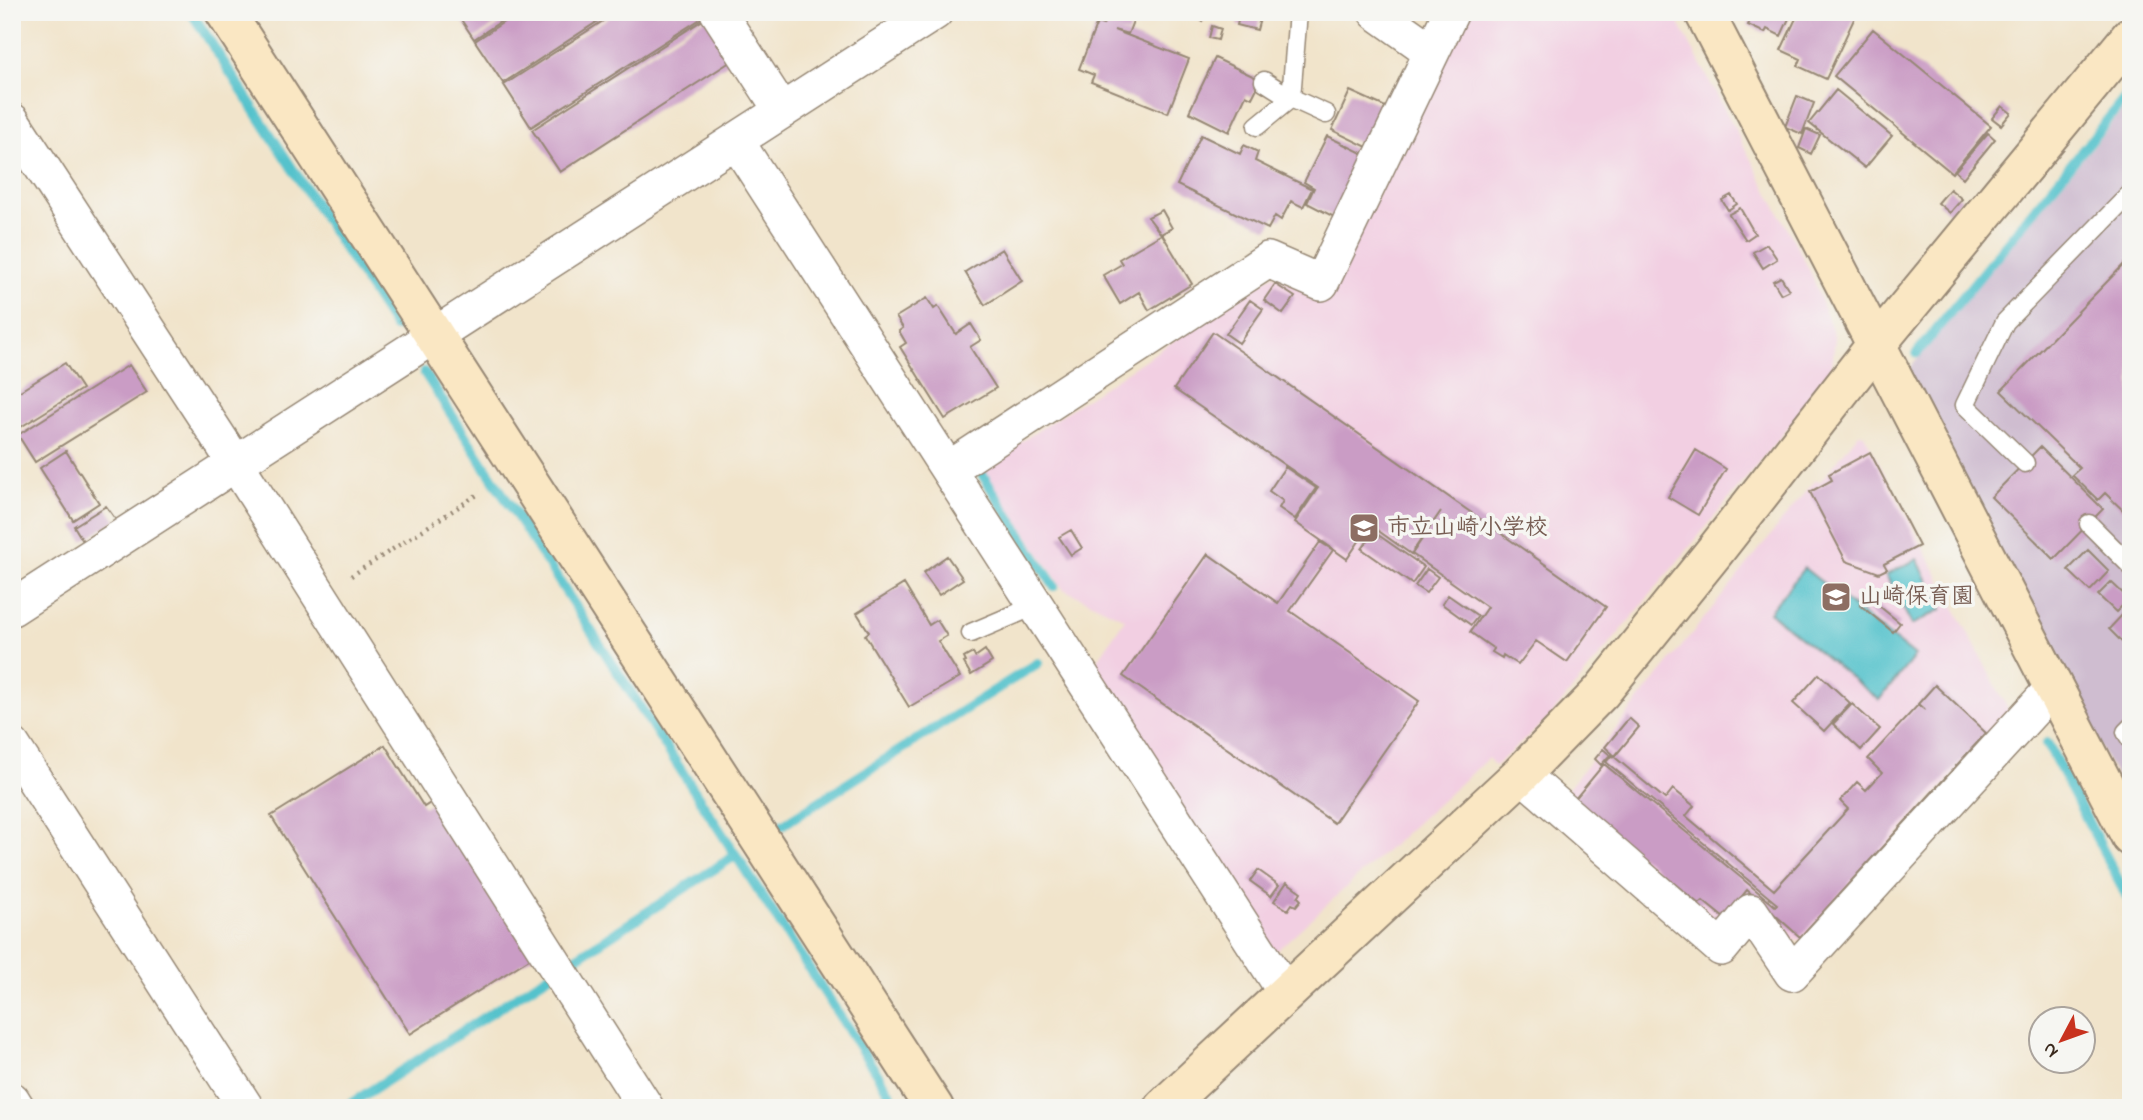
<svg xmlns="http://www.w3.org/2000/svg" width="2143" height="1120" viewBox="0 0 2143 1120" font-family="'Indie Flower','Klee One',sans-serif">
<style>
.built{fill:#f2cfe2}
.industrial{fill:#cfbdd0}
.water{fill:#55c2cc;stroke:#487675;stroke-width:2}
.lines{fill:none;stroke-linecap:round;stroke-linejoin:round}
.stream{stroke:#55c2cc;stroke-width:10}
.building{fill:#ca9cc5}
.lane-casing{stroke:#968774;stroke-width:21}
.street-casing{stroke:#968774;stroke-width:38}
.secondary-casing{stroke:#968774;stroke-width:42}
.path{stroke:#968774;stroke-width:4.5;stroke-dasharray:2 5;stroke-linecap:butt}
.lane{stroke:#fff;stroke-width:18}
.street{stroke:#fff;stroke-width:35}
.secondary{stroke:#fae7c3;stroke-width:38}
.labels{text-anchor:middle;dominant-baseline:central;stroke-width:7;stroke-linejoin:round;paint-order:stroke}
.education-label{font-size:23px;font-weight:bold;fill:#785e54;stroke:#f6f6f2;text-anchor:start}
</style>
<rect width="100%" height="100%" fill="#f6f6f2"/>
<filter id="ink" filterUnits="userSpaceOnUse"><feTurbulence type="fractalNoise" baseFrequency=".0143" numOctaves="2"/><feDisplacementMap in="SourceGraphic" scale="14" xChannelSelector="R" yChannelSelector="G"/><feConvolveMatrix kernelMatrix="1 2 1 2 8 2 1 2 1" color-interpolation-filters="sRGB"/></filter>
<filter id="wash" filterUnits="userSpaceOnUse"><feTurbulence type="fractalNoise" baseFrequency=".00686" numOctaves="4" result="noise"/><feDisplacementMap in="SourceGraphic" scale="28" xChannelSelector="R" yChannelSelector="G"/><feGaussianBlur stdDeviation="1.57" result="paint"/><feColorMatrix in="noise" values="0 0 0 0 0 0 0 0 0 0 0 0 0 0 0 0 0 1.4 0 .05"/><feComposite in="paint" operator="in"/></filter>
<g filter="url(#wash)">
<rect width="100%" height="100%" fill="#f1e4cb"/>
<path class="built" d="M1467,12H1673L1811,273L1835,338L1831,375L1550,717L1495,766L1488,758L1274,953L1089,673L1125,619L1063,589L983,467L1273,275L1325,300Z
M1859,433L1864,434L2010,713L1803,940H1790L1729,922H1711L1563,795L1814,481H1821Z"/>
<path class="industrial" d="M2131,100V806L1906,372Z"/>
<path class="water" d="M1917,559L1942,609L1912,625L1886,575Z
M1804,568L1915,656L1879,700L1769,612Z"/>
<g class="lines">
<path class="stream" d="M191,12L395,327
M1917,353L2131,91
M424,372L899,1108
M981,461L976,465L1054,586
M2047,743L2131,904
M779,827L1038,663
M565,965L736,855
M344,1108L551,974"/>
</g>
<g id="blocks">
<path class="building" d="M456,12H515L474,39Z
M519,12H612L503,83L475,41Z
M617,12H702L705,16L531,127L504,85Z
M1108,12L1136,13L1128,34L1114,30L1189,59L1168,113L1091,82L1094,75L1079,69L1097,23L1103,25Z
M1191,12H1209L1202,21Z
M1240,12L1247,13L1269,12L1268,17L1261,15L1257,30L1237,25Z
M1732,12H1792L1781,36L1767,29L1765,33L1748,25L1750,21Z
M1799,12H1844L1855,17L1826,79L1798,66L1801,59L1781,50Z
M706,18L733,60L560,172L532,130Z
M1212,26L1221,29L1218,40L1209,38Z
M1873,29L1991,126L1952,173L1834,76Z
M1215,58L1261,80L1252,98L1246,95L1229,132L1189,112Z
M1836,90L1892,136L1865,168L1809,123Z
M1350,91L1390,109L1371,149L1332,130Z
M1797,96L1814,103L1802,134L1785,127Z
M2002,106L2011,113L2001,125L1992,118Z
M1806,129L1820,135L1811,154L1799,148Z
M1988,133L1995,139L1963,178L1955,171Z
M1201,135L1240,154L1244,145L1258,152L1255,161L1312,189L1303,207L1291,201L1281,220L1275,216L1268,229L1177,185Z
M1327,136L1368,156L1338,219L1307,203L1314,188L1304,182Z
M1950,189L1962,199L1950,213L1938,203Z
M1731,195L1737,204L1728,210L1722,200Z
M1740,208L1755,234L1746,240L1729,214Z
M1162,210L1172,228L1161,234L1148,217Z
M1162,234L1192,284L1149,310L1139,292L1120,304L1103,275L1122,264L1119,259Z
M1767,244L1777,259L1763,268L1753,252Z
M1002,249L1022,281L985,305L965,272Z
M2131,257V518L2105,493L2098,500L2072,475L2080,468L2001,391Z
M1781,277L1789,290L1781,294L1773,281Z
M1275,284L1295,297L1283,314L1264,300Z
M927,298L934,309L938,306L956,334L971,324L981,340L970,347L996,388L945,419L900,347L906,343L899,331L903,328L896,317Z
M1250,300L1263,309L1239,343L1226,334Z
M1213,332L1606,607L1567,662L1536,641L1518,665L1503,655L1502,658L1492,652L1494,649L1470,632L1487,607L1412,554L1441,511L1411,554L1370,525L1347,559L1295,522L1318,488L1174,389Z
M65,363L82,389L16,430L12,424V396Z
M129,365L147,392L35,462L18,435Z
M2040,447L2103,509L2054,559L1991,497Z
M1696,450L1726,469L1698,515L1668,497Z
M66,451L99,503L73,520L40,468Z
M1870,452L1919,546L1884,564L1887,569L1879,573L1846,561L1810,492L1832,480L1829,474Z
M1285,467L1316,488L1295,519L1279,508L1283,501L1269,491Z
M106,506L116,520L83,541L74,526Z
M1071,530L1082,548L1071,555L1059,537Z
M1374,532L1424,567L1412,584L1362,549Z
M1320,542L1333,550L1290,611L1419,701L1334,823L1123,676L1208,554L1278,603Z
M2088,550L2109,571L2090,591L2068,570Z
M947,556L963,579L939,595L923,573Z
M1427,569L1438,577L1426,593L1415,586Z
M2111,582L2129,599L2116,612L2098,595Z
M904,584L929,625L937,620L947,636L938,641L960,677L909,707L865,635L869,632L857,613Z
M1448,595L1478,616L1471,625L1442,604Z
M1868,597L1900,623L1893,632L1860,605Z
M2125,612L2131,618V643L2127,647L2109,629Z
M985,650L992,662L971,675L964,663L966,662L964,658L973,653L975,657Z
M1819,674L1850,703L1824,731L1793,703Z
M1935,685L1986,733L1800,937L1747,890L1724,918L1703,901L1699,904L1574,800L1604,764L1775,906L1777,904L1606,762L1612,755L1665,799L1673,789L1694,806L1686,816L1774,890L1848,809L1840,801L1857,782L1866,790L1882,773L1868,759L1918,705L1925,710L1918,704Z
M1852,704L1880,729L1861,750L1833,724Z
M1629,718L1639,727L1615,756L1605,747Z
M385,745L424,807L435,800L534,956L410,1034L271,816Z
M1603,749L1610,755L1601,765L1595,759Z
M1258,870L1279,885L1271,896L1250,881Z
M1287,882L1301,892L1298,897L1301,900L1296,906L1292,904L1288,910L1274,901Z"/>
</g>
</g>
<g filter="url(#ink)">
<use href="#blocks" fill-opacity="0" stroke="#968774" stroke-width="2"/>
<g class="lines">
<g class="lane-casing">
<path id="lane" d="M1264,81L1291,98L1326,114
M1257,126L1291,98L1298,12
M2025,463L1965,405L2005,322L2131,193
M2089,524L2131,566
M971,633L1037,605
M2131,727L2126,732L2131,740"/>
</g>
<g class="street-casing">
<path id="street" d="M718,12L782,111
M1376,12L1431,51
M12,121L236,464L646,1108
M736,141L1286,993
M949,469L1268,260L1321,283L1451,12
M12,608L935,12
M12,745L246,1108
M1521,774L1721,948L1751,912L1792,973L2053,688
M12,1100L17,1108"/>
</g>
<g class="secondary-casing">
<path id="secondary" d="M225,12L934,1108
M1704,12L2131,837
M1163,1108L1521,774L1601,692L1715,551L1876,345L2131,36"/>
</g>
<path class="path" d="M351,576L477,495"/>
<use href="#lane" class="lane"/>
<use href="#street" class="street"/>
<use href="#secondary" class="secondary"/>
</g>
</g>
<defs>
<g id="school-square" transform="scale(1.575)"><rect x="-9" y="-9" width="18" height="18" rx="4" fill="#8d6e63" stroke="#f6f6f2"/><path d="M0-5L7-2L0 1L-7-2ZM-4 1L0 2.5L4 1V4Q0 6-4 4Z" fill="#fff"/></g>
</defs>
<g fill-rule="evenodd">
<use href="#school-square" x="1364" y="528"/>
<use href="#school-square" x="1836" y="597"/>
</g>
<g class="labels">
<g class="education-label">
<text x="1387" y="528">市立山崎小学校</text>
<text x="1859" y="597">山崎保育園</text>
</g>
</g>
<rect width="2143" height="1120" fill="none" stroke="#f6f6f2" stroke-width="42"/>
<g transform="translate(2062 1040) rotate(229)"><circle r="33" fill="#f6f6f2" stroke="#aba49d" stroke-width="2"/>
<path d="M0-5L12 26L0 18L-12 26Z" fill="#c8321e"/>
<text y="-10" font-size="19" font-weight="bold" text-anchor="middle" fill="#3b2a1e">N</text>
</g>
</svg>
